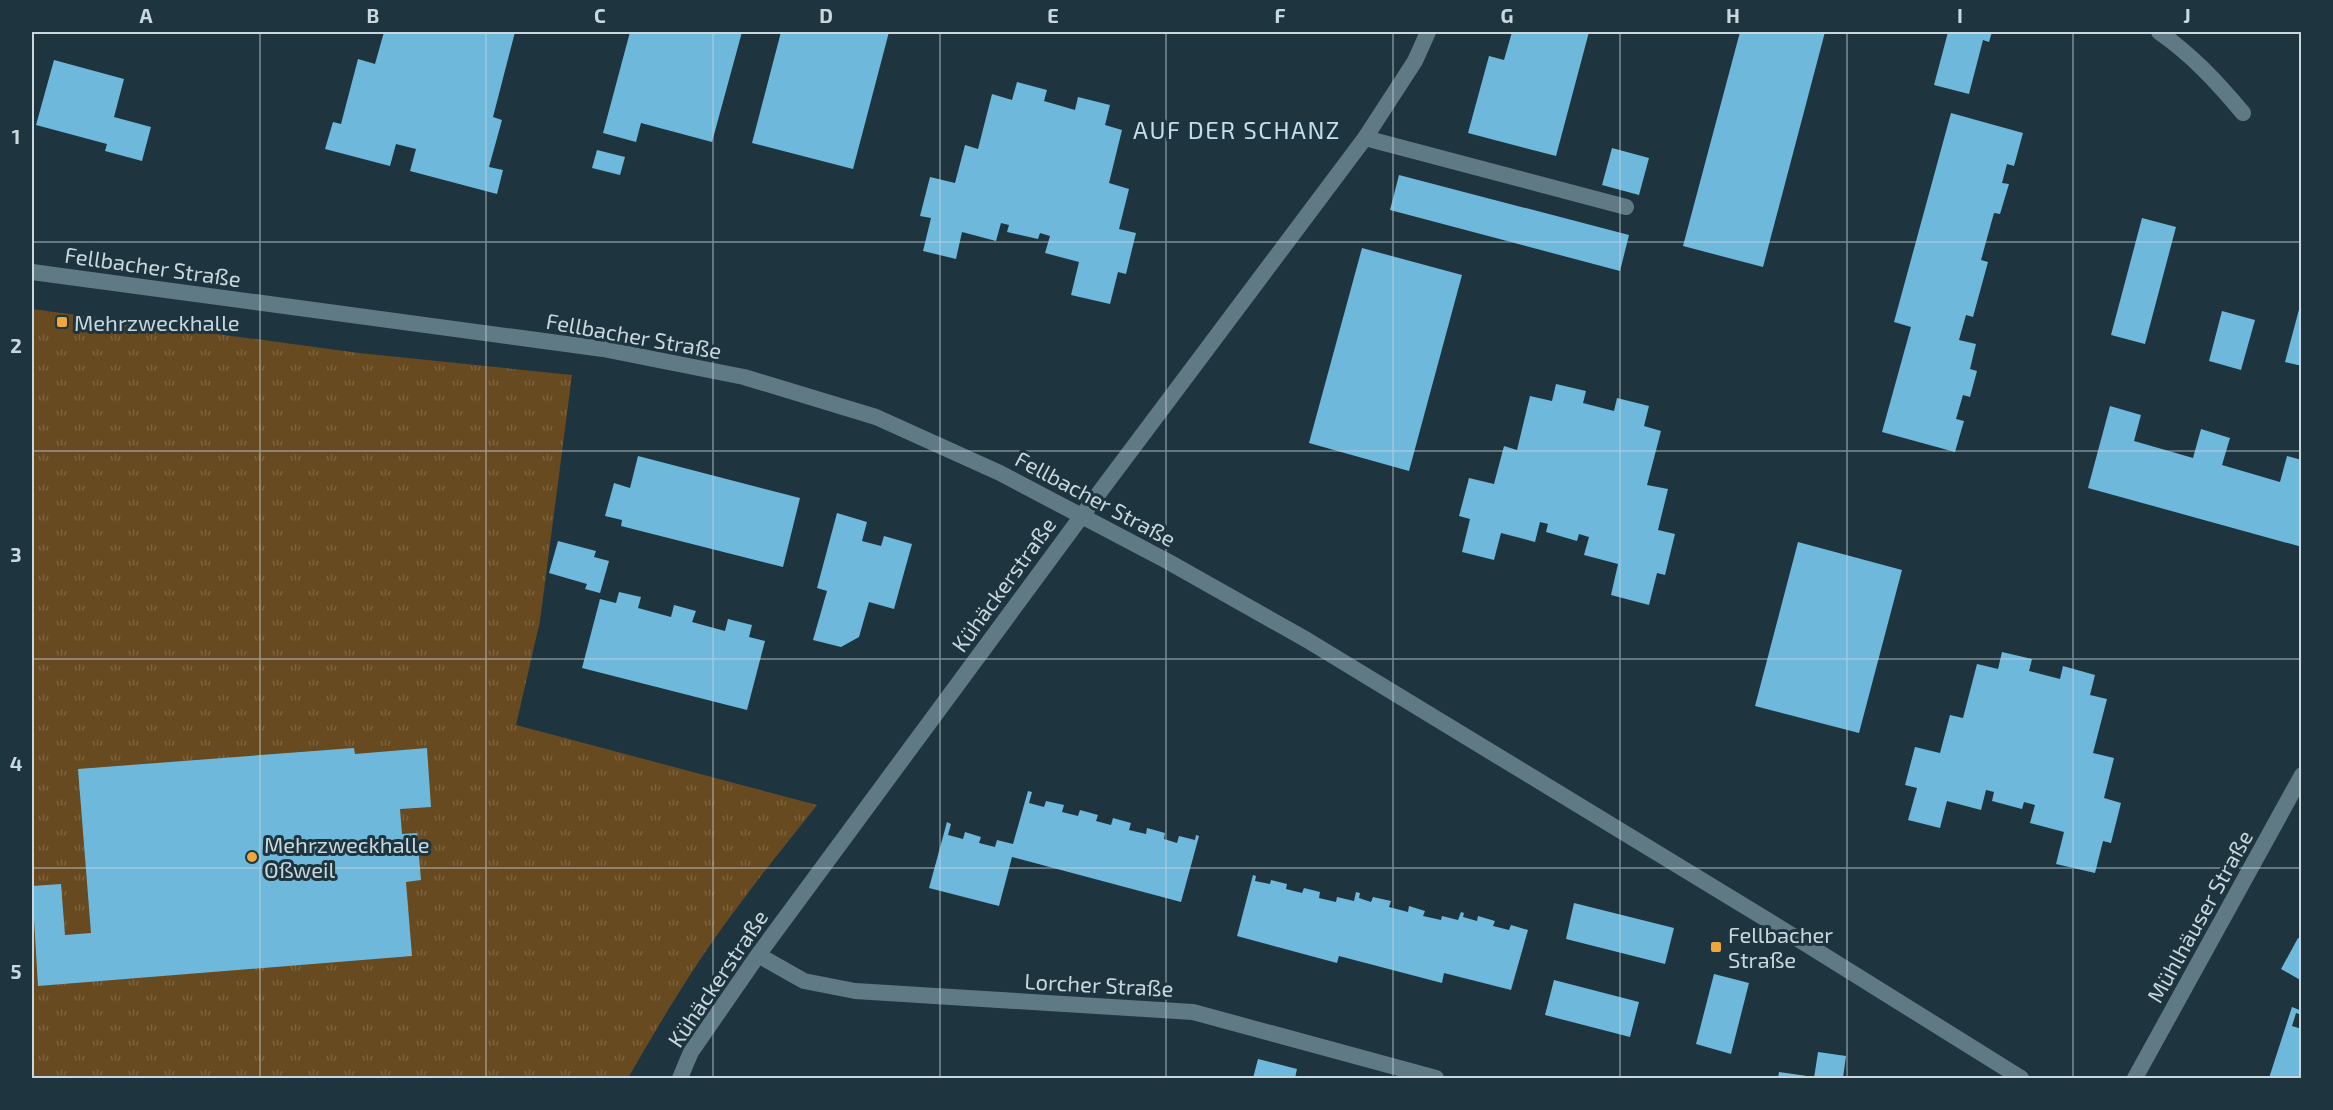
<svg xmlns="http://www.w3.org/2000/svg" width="2333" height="1110" viewBox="0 0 2333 1110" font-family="'Exo 2',sans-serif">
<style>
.grass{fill:url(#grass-tufts)}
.building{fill:#6eb9db}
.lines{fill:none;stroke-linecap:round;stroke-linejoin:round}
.service{stroke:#5f7985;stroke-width:16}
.minor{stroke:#5f7985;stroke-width:16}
.grid{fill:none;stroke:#c9d7de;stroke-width:1.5;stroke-opacity:0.55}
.poi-dot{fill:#eda83c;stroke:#1e3540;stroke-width:2}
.labels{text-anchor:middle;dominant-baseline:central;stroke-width:6;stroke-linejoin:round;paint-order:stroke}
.street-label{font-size:22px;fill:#c9d7de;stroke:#1e3540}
.poi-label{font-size:22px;fill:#c9d7de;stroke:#1e3540;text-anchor:start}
.neighbourhood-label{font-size:24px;letter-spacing:1.5px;fill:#c3dfed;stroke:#1e3540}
.neatline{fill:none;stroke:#c9d7de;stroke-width:2}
.grid-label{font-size:20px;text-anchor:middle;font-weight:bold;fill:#c9d7de}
</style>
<defs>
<pattern id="grass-tufts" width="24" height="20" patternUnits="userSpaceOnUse" patternTransform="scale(1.5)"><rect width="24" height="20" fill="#684a20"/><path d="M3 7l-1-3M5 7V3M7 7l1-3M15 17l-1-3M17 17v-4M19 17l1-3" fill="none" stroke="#7c6340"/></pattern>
</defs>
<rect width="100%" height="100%" fill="#1e3540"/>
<path class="grass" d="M32,309L359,353L572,375L540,621L516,725L817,805C791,838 764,871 739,905C697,960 662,1019 628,1078H32Z"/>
<path class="building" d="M384,32H515L493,117L502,120L489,167L503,170L497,194L410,171L416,149L396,144L390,166L325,149L333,122L341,124L358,59L375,64Z
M630,32H742L712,142L641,123L636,142L603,133Z
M781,32H889L853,169L752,143Z
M1512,32H1589L1556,156L1468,133L1489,56L1504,60Z
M1740,32H1825L1763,267L1683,246Z
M1948,32H1992L1989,42L1983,40L1969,94L1934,85Z
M54,60L124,79L114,117L151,127L142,161L105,151L107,144L36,125Z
M1017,82L1047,90L1044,101L1075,110L1078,97L1110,105L1105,125L1122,130L1109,183L1129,189L1119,229L1136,233L1126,274L1118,272L1110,304L1071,295L1079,262L1045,253L1050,236L1040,233L1038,239L1007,232L1009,225L1001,223L996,241L962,232L956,259L923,251L931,218L920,216L930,177L955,183L965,145L978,149L992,94L1012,100Z
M1951,113L2023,133L2014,166L2007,164L2002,183L2009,184L2000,214L1994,213L1981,260L1988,262L1973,317L1966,315L1959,340L1976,344L1970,369L1977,371L1970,397L1963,395L1956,419L1964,421L1955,452L1882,432L1911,327L1894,322Z
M1612,148L1649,158L1639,195L1602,185Z
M597,150L625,157L620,175L592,168Z
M1399,175L1629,235L1620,271L1390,210Z
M2142,218L2176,227L2145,344L2111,335Z
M1362,248L1462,275L1409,471L1309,443Z
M2301,302H2302V366L2285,362Z
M2222,311L2255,320L2241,370L2209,361Z
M1556,384L1586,391L1583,403L1614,411L1617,398L1649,406L1644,426L1661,431L1647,485L1668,489L1658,530L1675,534L1665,575L1657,573L1649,605L1611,595L1618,564L1584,555L1589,537L1579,534L1577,541L1546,532L1548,524L1540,522L1535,542L1501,533L1494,560L1462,552L1470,519L1459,516L1469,478L1494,484L1504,446L1517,450L1530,396L1552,401Z
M2110,406L2141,415L2134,441L2193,458L2201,429L2230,438L2222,465L2280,482L2287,456L2302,460V547L2088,488Z
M638,456L800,498L783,567L621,526L622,520L605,516L614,483L630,488Z
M837,513L867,522L862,541L881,546L884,536L912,544L894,609L869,602L859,637L841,647L813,640L827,591L817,588Z
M558,541L596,551L594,557L609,561L600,593L585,589L587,584L549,573Z
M1798,542L1902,570L1859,733L1755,706Z
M619,592L641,597L638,608L671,617L674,605L696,611L692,622L725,631L728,619L752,625L749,637L765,641L747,710L582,668L600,599L616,603Z
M2002,652L2032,659L2029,671L2060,679L2063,666L2095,675L2090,695L2107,699L2093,753L2114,758L2104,798L2121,803L2111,843L2103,841L2095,873L2056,864L2064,832L2030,823L2035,805L2024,802L2022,809L1992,801L1994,792L1986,790L1981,810L1947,801L1940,828L1908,820L1917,788L1905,785L1915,747L1940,753L1950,715L1963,718L1977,664L1998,669Z
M354,748L355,754L427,748L431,807L400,809L402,834L417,833L421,880L406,882L412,956L38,986L32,886L61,884L65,935L91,933L78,769Z
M1028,791L1032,792L1029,803L1044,807L1046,801L1064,805L1062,812L1078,816L1080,810L1098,815L1096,821L1111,825L1113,818L1131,823L1129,830L1146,834L1147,828L1165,833L1164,839L1177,843L1179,836L1195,840L1196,835L1199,836L1181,902L1012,857L999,906L929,888L947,822L951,824L948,835L963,839L965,832L981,837L979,843L995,847L997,840L1013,844Z
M1253,875L1256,876L1255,881L1270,884L1271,880L1287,884L1286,889L1302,893L1304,888L1320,892L1319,898L1336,902L1337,897L1354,901L1356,892L1360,893L1359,898L1371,902L1373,897L1391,901L1389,907L1408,912L1409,906L1425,911L1423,916L1441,920L1442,916L1458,920L1461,912L1464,913L1463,917L1477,921L1478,916L1495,921L1493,926L1509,930L1511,925L1528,930L1511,990L1444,973L1442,983L1339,956L1337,963L1237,936Z
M1574,903L1674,928L1665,964L1566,939Z
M2298,938L2302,939V981L2281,969Z
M1714,974L1749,983L1731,1054L1696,1044Z
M1554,980L1639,1002L1630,1037L1545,1015Z
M2292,1007L2302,1011V1015L2296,1013L2292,1026L2302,1029V1078H2269Z
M1818,1052L1846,1056L1843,1078H1814Z
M1258,1059L1297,1069L1295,1078H1253Z
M1779,1072L1814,1077L1813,1078H1778Z"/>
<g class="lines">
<path class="service" d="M1365,138L1626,207"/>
<path class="minor" d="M2159,32C2192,55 2217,82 2243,113
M32,272L603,349L744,377L876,417L1000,473L1167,561L1307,640L1769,921L2021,1078
M758,955L804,981L855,991L1193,1012L1436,1078
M680,1078L691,1052L758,955L1081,517L1365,138L1415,61L1428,32
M2135,1078L2302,775"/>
</g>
<path class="grid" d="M260,32V1078M486,32V1078M713,32V1078M940,32V1078M1166,32V1078M1393,32V1078M1620,32V1078M1847,32V1078M2073,32V1078M32,242H2302M32,451H2302M32,659H2302M32,868H2302"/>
<g class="poi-dot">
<rect x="56" y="316" width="12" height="12" rx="3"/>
<circle cx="252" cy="857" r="6"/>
<rect x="1710" y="941" width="12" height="12" rx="3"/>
</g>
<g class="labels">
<g class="street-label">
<text transform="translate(153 266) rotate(8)">Fellbacher Straße</text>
<text transform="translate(634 335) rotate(10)">Fellbacher Straße</text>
<text transform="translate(1096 498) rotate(28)">Fellbacher Straße</text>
<text transform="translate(1003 584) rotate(-54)">Kühäckerstraße</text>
<text transform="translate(2199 916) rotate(-61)">Mühlhäuser Straße</text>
<text transform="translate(717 978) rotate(-56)">Kühäckerstraße</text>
<text transform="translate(1099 984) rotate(3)">Lorcher Straße</text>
</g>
<g class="poi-label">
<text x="74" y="322">Mehrzweckhalle</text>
<text x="264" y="844">Mehrzweckhalle<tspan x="264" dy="25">Oßweil</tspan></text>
<text x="1728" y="934">Fellbacher<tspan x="1728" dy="25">Straße</tspan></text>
</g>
<g class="neighbourhood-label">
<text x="1237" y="129">AUF DER SCHANZ</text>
</g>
</g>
<rect width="2333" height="1110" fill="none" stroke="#1e3540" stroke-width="66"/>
<rect x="33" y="33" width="2267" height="1044" class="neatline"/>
<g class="grid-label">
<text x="146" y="23">A</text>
<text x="373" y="23">B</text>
<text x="600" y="23">C</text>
<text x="826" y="23">D</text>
<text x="1053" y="23">E</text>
<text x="1280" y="23">F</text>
<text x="1507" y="23">G</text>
<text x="1733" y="23">H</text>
<text x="1960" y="23">I</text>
<text x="2187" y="23">J</text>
<text x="16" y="144">1</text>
<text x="16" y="353">2</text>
<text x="16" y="562">3</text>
<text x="16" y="771">4</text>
<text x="16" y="979">5</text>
</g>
</svg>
